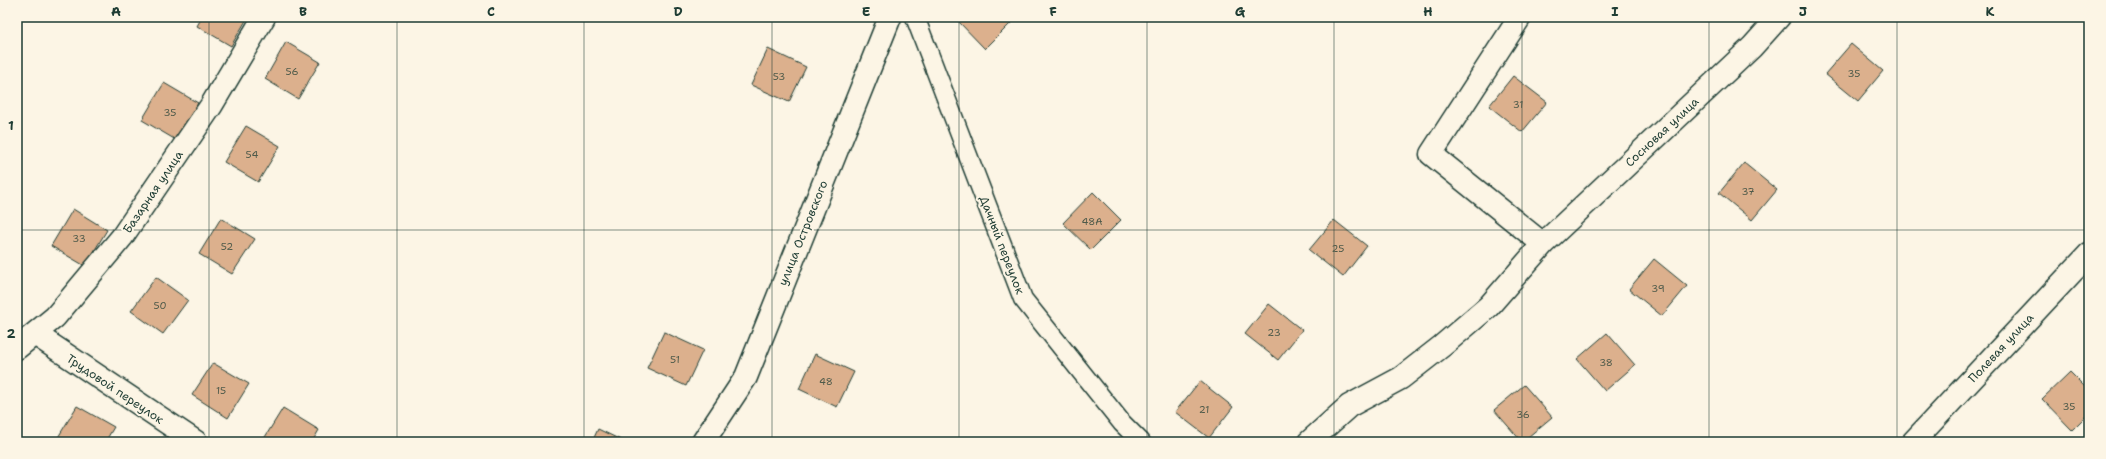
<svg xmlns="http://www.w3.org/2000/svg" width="2106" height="459" viewBox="0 0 2106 459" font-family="'Shantell Sans',sans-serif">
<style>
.building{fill:#dcb08d;stroke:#1f3d34}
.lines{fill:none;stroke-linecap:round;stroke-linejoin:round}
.service-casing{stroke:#1f3d34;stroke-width:21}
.minor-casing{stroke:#1f3d34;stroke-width:25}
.service{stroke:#fcf5e5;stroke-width:18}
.minor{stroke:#fcf5e5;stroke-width:22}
.grid{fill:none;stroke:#1f3d34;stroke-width:1;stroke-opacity:0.55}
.labels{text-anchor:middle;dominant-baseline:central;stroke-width:4;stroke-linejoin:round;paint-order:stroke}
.number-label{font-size:10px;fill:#4e5a4a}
.street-label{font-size:12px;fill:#1f3d34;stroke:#fcf5e5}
.neatline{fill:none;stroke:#1f3d34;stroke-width:1.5}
.grid-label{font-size:13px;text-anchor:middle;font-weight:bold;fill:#1f3d34}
</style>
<rect width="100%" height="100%" fill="#fcf5e5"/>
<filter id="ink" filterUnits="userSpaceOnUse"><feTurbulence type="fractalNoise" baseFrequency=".025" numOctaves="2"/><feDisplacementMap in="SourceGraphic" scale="8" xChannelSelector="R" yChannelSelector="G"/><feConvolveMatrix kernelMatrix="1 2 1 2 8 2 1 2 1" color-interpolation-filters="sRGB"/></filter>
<g filter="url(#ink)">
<path class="building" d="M202,17H248L231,46L197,26Z
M962,17H1014L1015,19L985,49L958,21Z
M286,42L320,62L298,99L265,79Z
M1851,44L1883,71L1858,101L1825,74Z
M768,49L806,67L789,102L751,85Z
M1513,76L1547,102L1522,132L1489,106Z
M164,83L198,103L176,140L142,120Z
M246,126L280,146L258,182L224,162Z
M1744,163L1777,190L1752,220L1719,193Z
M1093,192L1121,220L1091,250L1063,223Z
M73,209L107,230L85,266L51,246Z
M221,218L255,239L232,274L199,254Z
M1334,220L1367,246L1343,277L1309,250Z
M1654,259L1687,286L1662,316L1629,289Z
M156,277L188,300L163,334L131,311Z
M1269,304L1302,330L1278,360L1245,334Z
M664,332L703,350L686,386L647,368Z
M1607,333L1635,365L1605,391L1577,359Z
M815,354L854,372L837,407L799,389Z
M213,363L249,384L228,418L192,395Z
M2070,372L2089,391V413L2072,430L2042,399Z
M1200,381L1233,407L1209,438L1175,412Z
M1524,385L1552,417L1522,442L1494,410Z
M77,406L114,427L105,442H62L57,439Z
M283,408L319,430L312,442H262Z
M598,429L625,442H592Z"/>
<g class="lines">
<g class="service-casing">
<path id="service" d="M915,17L1023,299L1122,423L1141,442"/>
</g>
<g class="minor-casing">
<path id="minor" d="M1520,17L1431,154L1543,244
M35,334L196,442
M17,348L55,317L122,237L211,106L264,17
M703,442L746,377L890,17
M1309,442L1349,406L1401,378L1442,346L1489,306L1543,244L1752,47L1779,17
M1913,442L2089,254"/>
</g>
<use href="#service" class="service"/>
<use href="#minor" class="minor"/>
</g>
</g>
<path class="grid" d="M209,17V442M397,17V442M584,17V442M772,17V442M959,17V442M1147,17V442M1334,17V442M1522,17V442M1709,17V442M1897,17V442M17,230H2089"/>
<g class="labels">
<g class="number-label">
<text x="292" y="71">56</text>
<text x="1854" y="73">35</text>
<text x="779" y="76">53</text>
<text x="1518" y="104">31</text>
<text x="170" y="112">35</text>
<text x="252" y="154">54</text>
<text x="1748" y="191">37</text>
<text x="1092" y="221">48А</text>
<text x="79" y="238">33</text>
<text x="227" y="246">52</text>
<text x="1338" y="248">25</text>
<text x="1658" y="288">39</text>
<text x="160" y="305">50</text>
<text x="1274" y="332">23</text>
<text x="675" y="359">51</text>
<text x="1606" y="362">38</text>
<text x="826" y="381">48</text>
<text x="221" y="390">15</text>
<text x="2069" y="406">35</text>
<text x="1204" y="409">21</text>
<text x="1523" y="414">36</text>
</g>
<g class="street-label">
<text transform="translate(1662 132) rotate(-43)">Сосновая улица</text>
<text transform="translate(153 192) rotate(-56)">Базарная улица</text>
<text transform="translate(803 233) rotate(-68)">улица Островского</text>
<text transform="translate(1002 245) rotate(69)">Дачный переулок</text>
<text transform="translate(2001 348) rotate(-47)">Полевая улица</text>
<text transform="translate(115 389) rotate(34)">Трудовой переулок</text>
</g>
</g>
<rect width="2106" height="459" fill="none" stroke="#fcf5e5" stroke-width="44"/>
<rect x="22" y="22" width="2062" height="415" class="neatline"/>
<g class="grid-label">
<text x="116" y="16">A</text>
<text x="303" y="16">B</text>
<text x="491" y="16">C</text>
<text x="678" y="16">D</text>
<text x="866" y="16">E</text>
<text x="1053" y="16">F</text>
<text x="1240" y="16">G</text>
<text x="1428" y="16">H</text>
<text x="1615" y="16">I</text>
<text x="1803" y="16">J</text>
<text x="1990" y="16">K</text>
<text x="11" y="130">1</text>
<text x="11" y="338">2</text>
</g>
</svg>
